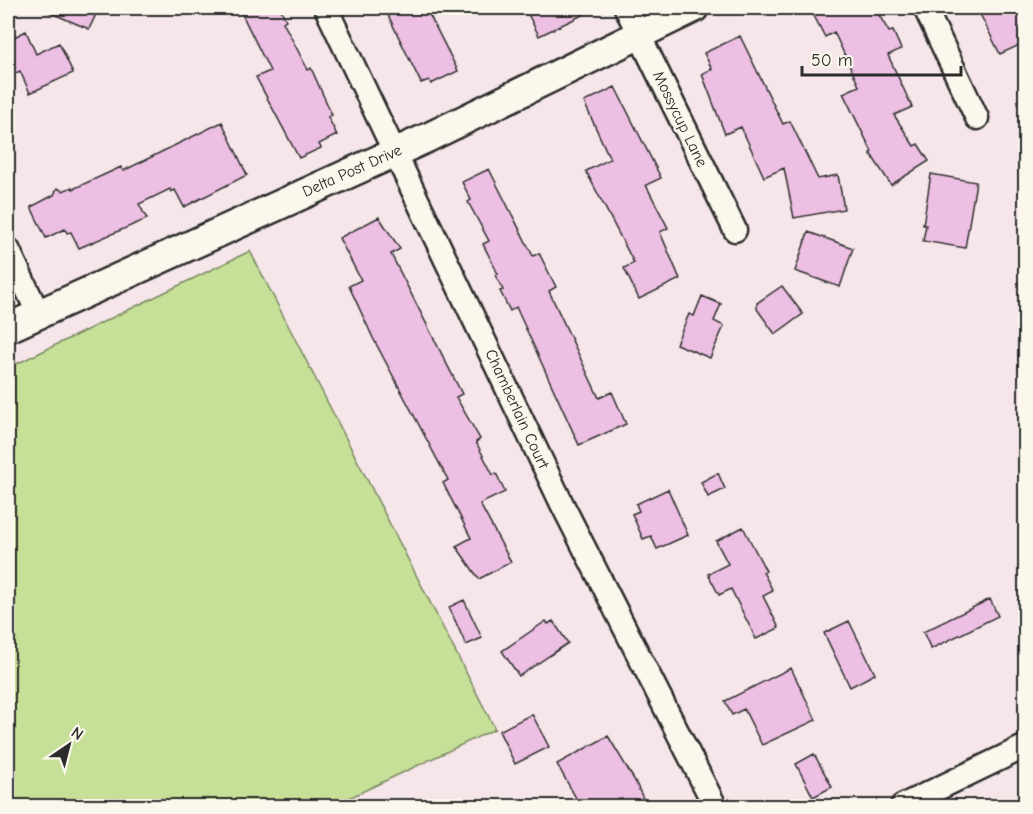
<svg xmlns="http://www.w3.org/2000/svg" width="1033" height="814" viewBox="0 0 1033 814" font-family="'Comic Neue',sans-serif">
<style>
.green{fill:#c6e097;stroke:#788661;stroke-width:1.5}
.building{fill:#ecbfe3;stroke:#2b2b2b;stroke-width:1.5}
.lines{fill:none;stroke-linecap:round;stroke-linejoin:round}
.minor-casing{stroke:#2b2b2b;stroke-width:27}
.tertiary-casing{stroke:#2b2b2b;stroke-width:33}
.minor{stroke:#fbf7ec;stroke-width:22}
.tertiary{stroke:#fbf7ec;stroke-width:28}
.labels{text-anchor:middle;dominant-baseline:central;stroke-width:5;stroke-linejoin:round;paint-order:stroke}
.street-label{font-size:16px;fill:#2b2b2b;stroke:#fbf7ec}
</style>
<rect width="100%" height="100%" fill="#f6e6e9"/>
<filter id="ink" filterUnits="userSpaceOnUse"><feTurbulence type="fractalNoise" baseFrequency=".0167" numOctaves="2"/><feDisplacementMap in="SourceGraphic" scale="12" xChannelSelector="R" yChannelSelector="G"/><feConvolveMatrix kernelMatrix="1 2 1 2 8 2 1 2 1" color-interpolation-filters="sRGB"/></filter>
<g filter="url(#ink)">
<path class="green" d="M250,251L495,729L332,806H8V368Z"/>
<path class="building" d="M39,8H99L89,29Z
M239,8H280L286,20L283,22L308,70L311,68L332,115L328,117L337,135L319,144L321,148L299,158L256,77L270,71Z
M404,8H426L458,71L431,84L429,80L421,83L388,15Z
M525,8H597L539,36Z
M810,8H875L889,32L893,31L901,49L888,55L912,107L894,115L914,146L918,144L929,161L891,185L870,153L872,152L843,93L859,86L834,32L825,37Z
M977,8H1026V42L1000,54Z
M26,31L36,54L59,43L73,73L30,93L20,71L8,77V40Z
M740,36L783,124L790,121L818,179L838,175L844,209L794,218L784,168L764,177L741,127L725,134L702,74L712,69L704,53Z
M615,87L661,178L646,185L668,228L660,232L680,279L639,299L624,268L634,263L586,171L610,159L584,102Z
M222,122L247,175L184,207L175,190L171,192L170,189L139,204L147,219L79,248L71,232L67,233L65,229L46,238L31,207L54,195L57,188L63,191L72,187L73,189L121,167L123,171Z
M489,169L533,256L539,253L556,287L549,291L599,398L612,392L626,424L579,445L516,307L510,311L500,291L503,290L495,275L498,274L483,244L489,241L468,202L471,200L462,182Z
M931,174L976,182L965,248L923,241L926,225H923Z
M379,217L400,249L391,254L462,394L456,397L480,439L476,442L493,475L496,473L505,492L480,504L511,562L479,579L456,546L471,538L443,483L448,480L373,338L349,286L361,280L339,238Z
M808,232L853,248L840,287L795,271Z
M782,286L803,314L775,334L757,309V303Z
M702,296L721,304L714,321L724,326L710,358L676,344L689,314L694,316Z
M718,473L725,489L708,497L701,482Z
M668,489L688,535L657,549L651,536L643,539L632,514L639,511L636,504Z
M743,527L766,571L763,572L773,591L763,596L779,628L756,639L731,589L719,595L708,574L728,564L716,541Z
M990,599L998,616L931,649L923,632Z
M464,600L482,638L466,645L449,607Z
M546,621L548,624L553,621L568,643L519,676L502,651Z
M849,621L875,674L850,687L824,633Z
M791,668L816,720L762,745L744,709L732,715L725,701Z
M532,714L549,747L515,764L499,731Z
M608,736L635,781L647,807H581L557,764Z
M814,754L832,787L813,797L796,764Z"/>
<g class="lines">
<g class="minor-casing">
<path id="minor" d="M326,8L562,504L715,806
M626,8L735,230
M925,8L977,118
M8,249L38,313
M902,806L1026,746"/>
</g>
<g class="tertiary-casing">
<path id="tertiary" d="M8,328L429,137L694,8"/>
</g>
<use href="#minor" class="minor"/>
<use href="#tertiary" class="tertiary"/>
</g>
</g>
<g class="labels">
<g class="street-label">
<text transform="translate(680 119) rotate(64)">Mossycup Lane</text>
<text transform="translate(352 171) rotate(-24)">Delta Post Drive</text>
<text transform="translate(517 409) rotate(65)">Chamberlain Court</text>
</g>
</g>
<rect width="1033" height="814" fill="none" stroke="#fbf7ec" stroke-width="30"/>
<rect x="15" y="15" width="1003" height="784" fill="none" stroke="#2b2b2b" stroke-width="2" filter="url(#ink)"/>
<g transform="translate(69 745) rotate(35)" stroke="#fbf7ec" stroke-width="4.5" paint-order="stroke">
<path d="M0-4.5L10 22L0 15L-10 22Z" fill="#2b2b2b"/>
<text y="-9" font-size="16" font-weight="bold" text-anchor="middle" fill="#2b2b2b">N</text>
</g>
<path d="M802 66v9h159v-9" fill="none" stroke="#2b2b2b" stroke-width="3"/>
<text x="811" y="66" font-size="18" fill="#2b2b2b" stroke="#fbf7ec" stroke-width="4.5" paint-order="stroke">50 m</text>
</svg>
